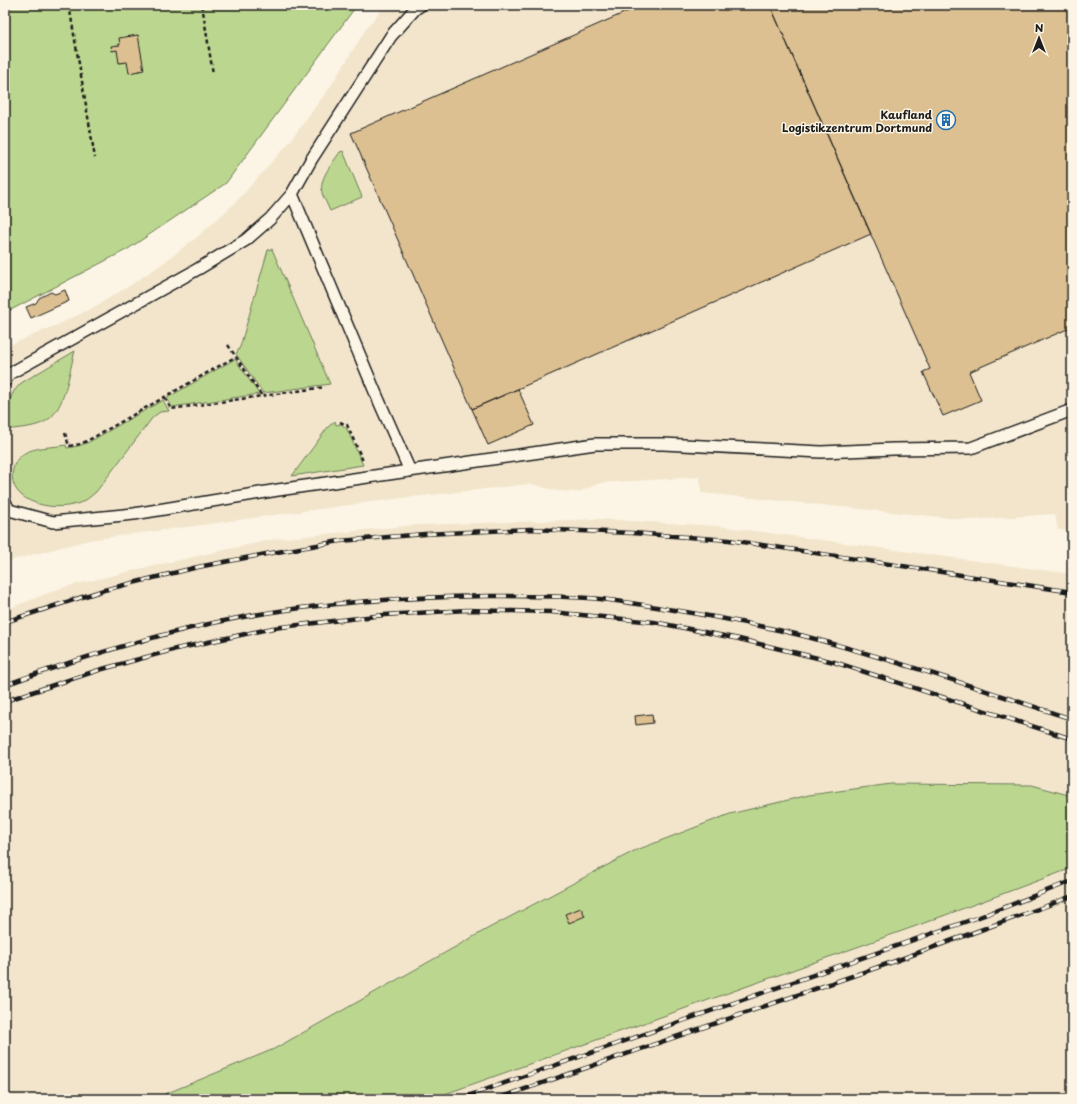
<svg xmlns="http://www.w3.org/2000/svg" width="1077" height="1104" viewBox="0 0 1077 1104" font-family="'Playpen Sans',sans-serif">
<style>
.built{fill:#f2e5cc}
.green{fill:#bbd78f;stroke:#6c7a56}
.building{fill:#dcc091;stroke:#1c1c1c}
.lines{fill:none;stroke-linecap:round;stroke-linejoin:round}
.lane-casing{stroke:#1c1c1c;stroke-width:14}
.path{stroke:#1c1c1c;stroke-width:2.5;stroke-dasharray:4 3;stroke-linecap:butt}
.lane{stroke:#fcf5e5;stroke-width:11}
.rail-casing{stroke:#1c1c1c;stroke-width:4.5}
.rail{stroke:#fcf5e5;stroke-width:3;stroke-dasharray:9;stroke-linecap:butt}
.labels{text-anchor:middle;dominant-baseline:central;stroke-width:3;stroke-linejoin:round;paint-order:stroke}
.poi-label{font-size:11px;font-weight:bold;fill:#1c1c1c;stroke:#fcf5e5;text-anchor:end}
</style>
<rect width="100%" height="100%" fill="#fcf5e5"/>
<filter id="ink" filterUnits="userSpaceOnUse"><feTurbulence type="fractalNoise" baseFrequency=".025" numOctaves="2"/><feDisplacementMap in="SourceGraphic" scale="8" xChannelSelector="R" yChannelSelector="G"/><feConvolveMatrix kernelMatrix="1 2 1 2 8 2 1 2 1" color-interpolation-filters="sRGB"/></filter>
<g filter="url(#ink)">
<path class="built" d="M385,5H1072V531L1058,530L1055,514L970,520L701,493L700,477L600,483L579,492L558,491L530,484L394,499L89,540L5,562V347L57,325L94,307L129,286L159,266L197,237L235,203L287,145L330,87L366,29Z
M599,519L718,526L1072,574V796L1032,785L891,784L809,795L730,814L634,851L489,928L274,1049L152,1099H5V610L61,588L143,568L275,539L415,525Z
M1072,868V1099H431L916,926Z"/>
<path class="green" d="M5,5H357L226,183L128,249L5,313Z
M343,151L362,197L330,211C328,206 324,199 322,193C319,178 332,164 340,152Z
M272,249L330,384L263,393L236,354L240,347L268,250Z
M75,351C69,371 65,413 44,422C33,428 17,428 5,430V410L14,391L21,383Z
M235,359L259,394L172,407L167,398Z
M163,400L169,411L160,412L153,417L96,492C92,495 88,499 84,501C60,514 5,505 13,469C15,460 21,454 29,451C40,447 54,447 66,445L67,448L78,446L89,442Z
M335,421L336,425L341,424L347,429L363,465L292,476L328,427Z
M891,784L1032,785L1072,796V868L916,926L431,1099H153L274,1049L489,928L634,851L730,814L809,795Z"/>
<path class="building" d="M642,5H770L871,234L472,409L351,133Z
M770,5H1072V327L969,372L981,400L943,416L923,372L930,369Z
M138,35L144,70L129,73L127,62L119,63L117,50L112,51L111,46L120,45L119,38Z
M65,290L69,301L31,318L26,307L36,303L39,298L51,292L55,294Z
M518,389L534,425L488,445L472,409Z
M652,714L653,723L636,725L635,716Z
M581,908L585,916L569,923L565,914Z"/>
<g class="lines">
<g class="lane-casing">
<path id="lane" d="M292,194L376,394L410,471
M5,381L9,374L198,269L246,240L270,219L292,194L311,160L391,36L415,9L421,5
M5,502L9,510L53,522L134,514L278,490L595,444H663L821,452L894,449L971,448L1072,410"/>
</g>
<path class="path" d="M69,5L95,158
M202,5L213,74
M228,345L262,396
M165,398L171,409L325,387
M340,422L347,425L363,461
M65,433L69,446L81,444L96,436L235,357"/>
<use href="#lane" class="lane"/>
<g class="rail-casing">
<path id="rail" d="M5,622L104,590L198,567L266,554L340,541L425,534L530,529L632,533L729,540L909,567L1072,592
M5,685C82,657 162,632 243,617C324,602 407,597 489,596C522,596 555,596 588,598C618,600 650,606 680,611C722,618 763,626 804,636C895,660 983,690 1072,719
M5,701L99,670L176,649L273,628L384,615L467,610L551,612L654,622L739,639L834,662L1072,739
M459,1099L982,916L1072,881
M496,1099L890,963L1049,905L1072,896"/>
</g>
<use href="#rail" class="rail"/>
</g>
</g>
<defs>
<g id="building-ring" transform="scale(1)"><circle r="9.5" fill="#fcf5e5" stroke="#1f6fb2" stroke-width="1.5"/><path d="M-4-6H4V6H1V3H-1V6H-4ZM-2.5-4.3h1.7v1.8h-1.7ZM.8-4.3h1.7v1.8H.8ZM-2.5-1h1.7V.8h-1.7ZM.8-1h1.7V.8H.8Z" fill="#1f6fb2"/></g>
</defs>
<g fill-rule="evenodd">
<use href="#building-ring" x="946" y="120"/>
</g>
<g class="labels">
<g class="poi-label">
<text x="932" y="114">Kaufland<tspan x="932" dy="13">Logistikzentrum Dortmund</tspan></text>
</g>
</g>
<rect width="1077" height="1104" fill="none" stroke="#fcf5e5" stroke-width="20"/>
<rect x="10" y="10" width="1057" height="1084" fill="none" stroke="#1c1c1c" stroke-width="1.5" filter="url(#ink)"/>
<g transform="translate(1039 38)" stroke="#fcf5e5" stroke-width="3" paint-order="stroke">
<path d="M0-3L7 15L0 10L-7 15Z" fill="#1c1c1c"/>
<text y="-6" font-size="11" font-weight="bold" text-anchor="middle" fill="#1c1c1c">N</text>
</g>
</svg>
